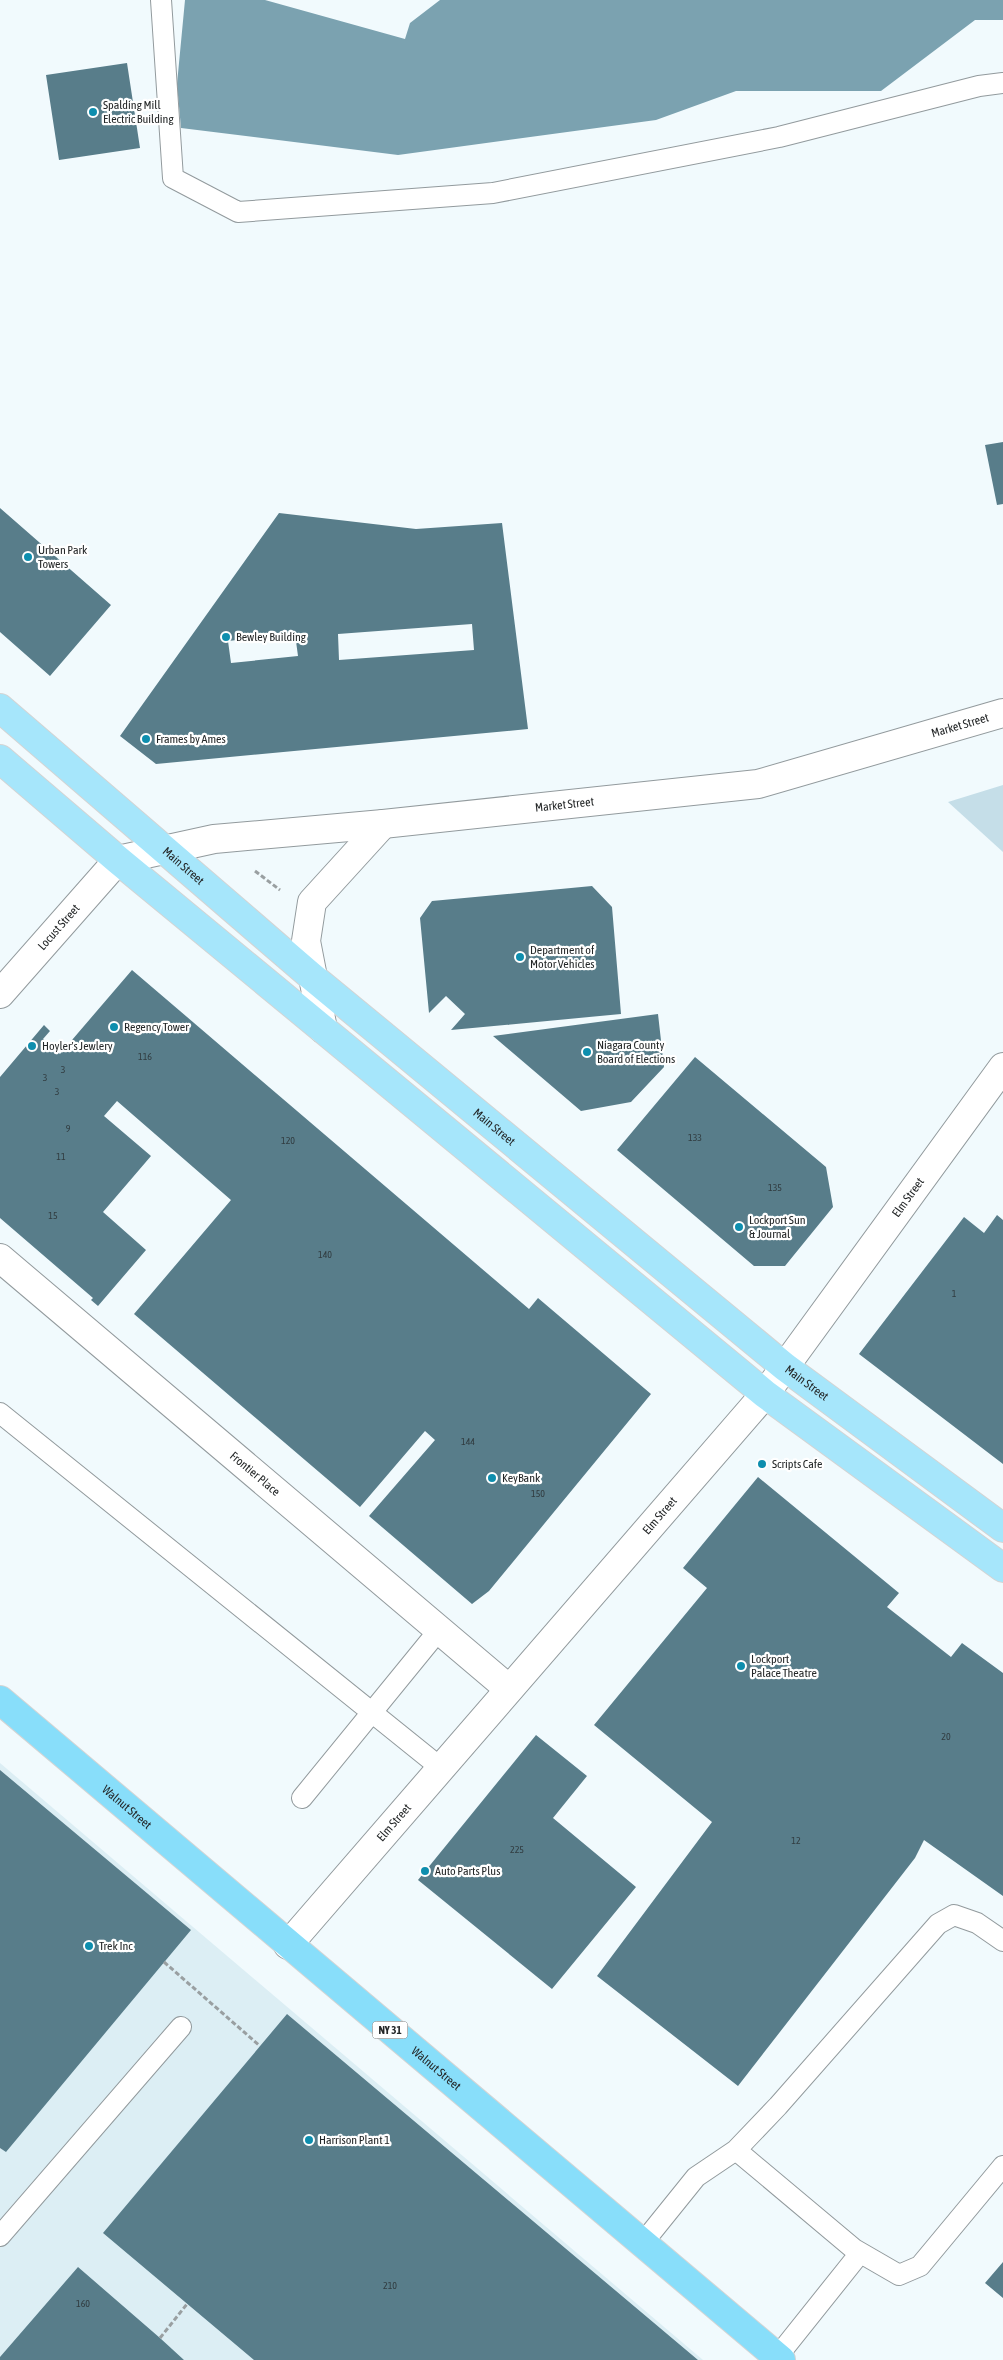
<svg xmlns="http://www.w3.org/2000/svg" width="1003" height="2360" viewBox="0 0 1003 2360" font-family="'Asap Condensed',sans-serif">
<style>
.built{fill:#dceef4}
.green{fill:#c5dee8}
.water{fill:#7ba2b0}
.building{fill:#587d8a;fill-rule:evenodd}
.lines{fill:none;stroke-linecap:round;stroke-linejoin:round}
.service-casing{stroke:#929a9d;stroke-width:22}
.minor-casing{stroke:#929a9d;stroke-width:30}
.tertiary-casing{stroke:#929a9d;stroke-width:30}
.primary-casing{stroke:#d3d4d4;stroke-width:30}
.trunk-casing{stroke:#d3d4d4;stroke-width:30}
.path{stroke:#999fa1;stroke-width:3;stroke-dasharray:5 2.5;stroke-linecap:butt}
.service{stroke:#fff;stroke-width:20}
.minor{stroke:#fff;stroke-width:28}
.tertiary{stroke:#fff;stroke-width:28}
.primary{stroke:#a6e6fb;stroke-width:28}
.trunk{stroke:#88defa;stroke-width:28}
.poi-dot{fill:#0e8eae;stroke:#fff;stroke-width:2}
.labels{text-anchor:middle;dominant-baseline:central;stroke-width:4.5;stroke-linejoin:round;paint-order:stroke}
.number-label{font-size:10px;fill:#313c40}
.shield{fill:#fff;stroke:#666868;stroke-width:1}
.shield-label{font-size:11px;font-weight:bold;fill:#242728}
.poi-label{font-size:12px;fill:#242728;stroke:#fff;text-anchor:start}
.street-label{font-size:12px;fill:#242728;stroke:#fff}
</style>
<rect width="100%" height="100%" fill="#f1fafd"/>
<path class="built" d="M0,1763L703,2360H0Z"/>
<path class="green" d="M1003,785V852L948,802Z"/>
<path class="water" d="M185,0H265L405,39L410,23L440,0H1003V20H975L881,91H736L656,120L398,155L181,128L177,84Z"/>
<path class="building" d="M127,63L140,148L59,160L46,75Z
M1003,442V504L997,505L985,445Z
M0,508L111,605L50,676L0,632Z
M279,513L416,529L502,523L528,729L156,764L120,736ZM472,624L474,650L339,660L338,634ZM295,634L298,656L231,663L228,641Z
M592,886L612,907L621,1014L451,1030L465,1014L446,996L429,1013L420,918L432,901Z
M132,970L529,1309L538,1298L651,1394L489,1591L472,1604L369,1516L435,1440L425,1431L360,1507L134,1314L231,1200L117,1101L104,1116L151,1156L103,1212L146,1250L98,1306L91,1300L93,1298L0,1218V1077L44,1025L50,1031L43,1039L60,1054Z
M658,1014L664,1067L631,1102L581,1111L493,1036Z
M695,1057L826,1167L833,1207L785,1266H754L617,1150Z
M997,1215L1003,1220V1464L859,1354L964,1217L984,1233Z
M758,1477L899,1593L887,1607L951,1657L962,1643L1003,1673V1896L924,1840L915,1858L738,2086L597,1976L712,1822L594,1725L707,1588L683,1568Z
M536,1735L587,1776L553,1818L636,1887L552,1989L418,1880Z
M0,1770L191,1930L6,2152L0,2148Z
M287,2014L698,2360H254L103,2233Z
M1003,2262V2298L985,2283Z
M78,2267L160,2338L184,2360H0V2357Z"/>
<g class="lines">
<g class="service-casing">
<path id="service" d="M161,0L173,178L238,212L493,193L779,137L979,86L1003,83
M0,1413L441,1768
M302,1798L439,1630
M736,2150L854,2249L899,2275L920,2266L1003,2166
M0,2236L181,2027
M642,2244L696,2177L736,2150L778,2106L938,1924L954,1915L977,1923L1003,1941
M777,2357L860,2253"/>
</g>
<g class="minor-casing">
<g id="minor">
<path id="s1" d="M0,1258L509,1689"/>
<path id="s2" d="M288,1945L765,1394L1003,1067"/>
</g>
</g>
<g class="tertiary-casing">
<g id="tertiary">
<path id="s3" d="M0,994L118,860L214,839L383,824L758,784L1003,713"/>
<path d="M323,1029L306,941L312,902L383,824"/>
</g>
</g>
<g class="primary-casing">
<g id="primary">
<path id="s4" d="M0,708L311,976L785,1367L1003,1528"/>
<path d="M0,759L118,860L765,1394L1003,1568"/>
</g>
</g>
<g class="trunk-casing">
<g id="trunk">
<path id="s5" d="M0,1700L781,2360"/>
</g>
</g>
<path class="path" d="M255,871L280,890
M164,1962L260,2046
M160,2338L187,2304"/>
<use href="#service" class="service"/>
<use href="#minor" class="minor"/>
<use href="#tertiary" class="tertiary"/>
<use href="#primary" class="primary"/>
<use href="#trunk" class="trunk"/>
</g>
<g class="poi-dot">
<circle cx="93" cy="112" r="5"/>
<circle cx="28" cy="557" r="5"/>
<circle cx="226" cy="637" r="5"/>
<circle cx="146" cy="739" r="5"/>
<circle cx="520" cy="957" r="5"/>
<circle cx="114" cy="1027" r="5"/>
<circle cx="32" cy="1046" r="5"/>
<circle cx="587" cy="1052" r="5"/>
<circle cx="739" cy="1227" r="5"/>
<circle cx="762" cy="1464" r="5"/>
<circle cx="492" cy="1478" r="5"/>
<circle cx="741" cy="1666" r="5"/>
<circle cx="425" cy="1871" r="5"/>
<circle cx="89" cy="1946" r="5"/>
<circle cx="309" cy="2140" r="5"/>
</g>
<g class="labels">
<g class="number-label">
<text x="145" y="1056">116</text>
<text x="63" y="1069">3</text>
<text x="45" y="1077">3</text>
<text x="57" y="1091">3</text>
<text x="68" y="1128">9</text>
<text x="695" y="1137">133</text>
<text x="288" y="1140">120</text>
<text x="61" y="1156">11</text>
<text x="775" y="1187">135</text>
<text x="53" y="1215">15</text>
<text x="325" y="1254">140</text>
<text x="954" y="1293">1</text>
<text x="468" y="1441">144</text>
<text x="538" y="1493">150</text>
<text x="946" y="1736">20</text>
<text x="796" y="1840">12</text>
<text x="517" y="1849">225</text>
<text x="390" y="2285">210</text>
<text x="83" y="2303">160</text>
</g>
<rect class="shield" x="372.5" y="2021.5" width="35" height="17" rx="4"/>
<g class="shield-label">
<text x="390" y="2030">NY 31</text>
</g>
<g class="poi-label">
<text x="103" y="105">Spalding Mill<tspan x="103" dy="14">Electric Building</tspan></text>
<text x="38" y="550">Urban Park<tspan x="38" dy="14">Towers</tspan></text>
<text x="236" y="637">Bewley Building</text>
<text x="156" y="739">Frames by Ames</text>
<text x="530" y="950">Department of<tspan x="530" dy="14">Motor Vehicles</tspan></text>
<text x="124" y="1027">Regency Tower</text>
<text x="597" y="1045">Niagara County<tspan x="597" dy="14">Board of Elections</tspan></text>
<text x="42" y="1046">Hoyler's Jewlery</text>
<text x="749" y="1220">Lockport Sun<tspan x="749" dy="14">&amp; Journal</tspan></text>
<text x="772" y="1464">Scripts Cafe</text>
<text x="502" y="1478">KeyBank</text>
<text x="751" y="1659">Lockport<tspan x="751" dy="14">Palace Theatre</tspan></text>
<text x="435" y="1871">Auto Parts Plus</text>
<text x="99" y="1946">Trek Inc</text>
<text x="319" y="2140">Harrison Plant 1</text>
</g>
<g class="street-label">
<text stroke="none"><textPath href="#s3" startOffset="1034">Market Street</textPath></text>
<text stroke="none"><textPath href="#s3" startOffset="629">Market Street</textPath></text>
<text stroke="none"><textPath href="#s4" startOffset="242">Main Street</textPath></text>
<text stroke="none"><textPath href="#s3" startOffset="89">Locust Street</textPath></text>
<text stroke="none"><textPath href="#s4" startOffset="648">Main Street</textPath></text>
<text stroke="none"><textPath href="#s2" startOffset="972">Elm Street</textPath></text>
<text stroke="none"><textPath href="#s4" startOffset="1052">Main Street</textPath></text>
<text stroke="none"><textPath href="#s1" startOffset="334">Frontier Place</textPath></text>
<text stroke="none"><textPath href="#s2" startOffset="568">Elm Street</textPath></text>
<text stroke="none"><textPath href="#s5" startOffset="166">Walnut Street</textPath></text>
<text stroke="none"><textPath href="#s2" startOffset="162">Elm Street</textPath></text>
<text stroke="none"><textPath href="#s5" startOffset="571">Walnut Street</textPath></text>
</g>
</g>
</svg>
